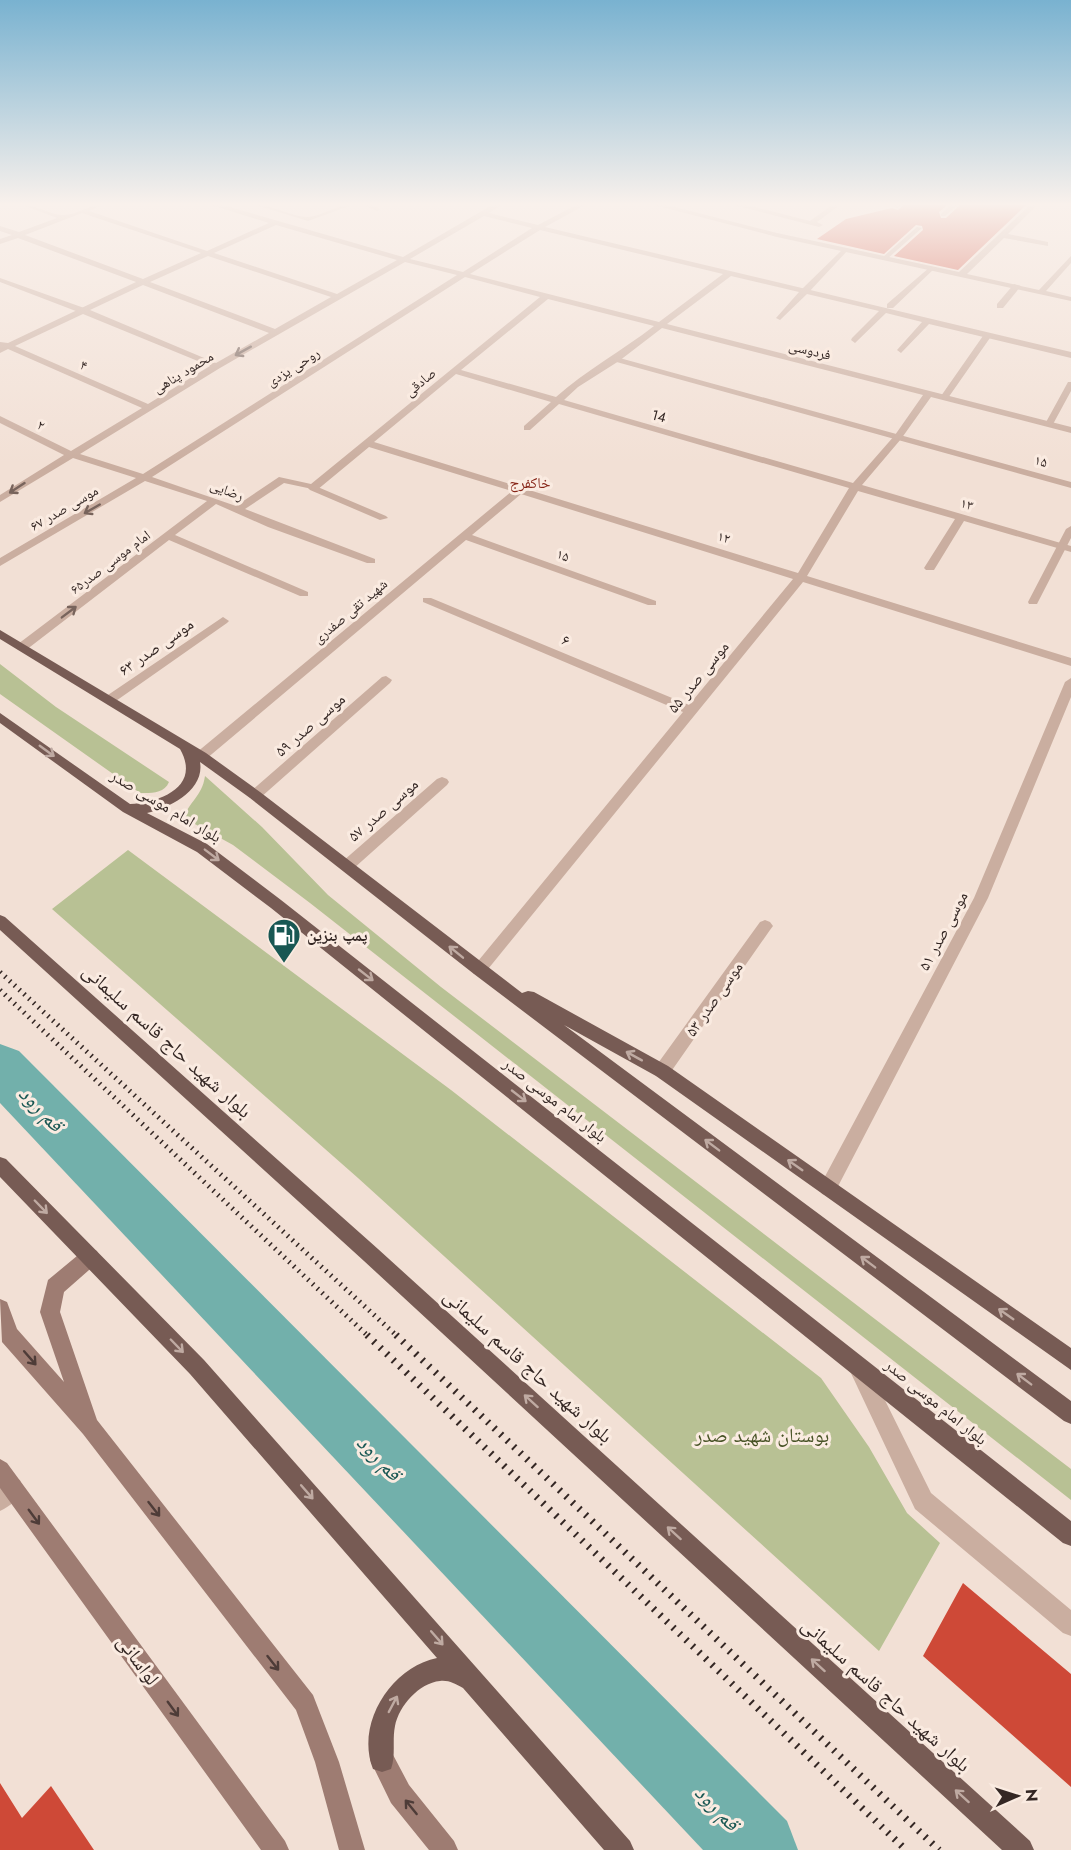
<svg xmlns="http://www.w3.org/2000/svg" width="1071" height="1850" viewBox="0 0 1071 1850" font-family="Jost,'Noto Naskh Arabic',sans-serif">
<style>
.green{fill:#b8c194}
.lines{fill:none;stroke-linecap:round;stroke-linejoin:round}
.river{fill:#72b0ab;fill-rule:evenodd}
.building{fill:#ce4937}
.service{fill:#caaea0;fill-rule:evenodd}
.minor{fill:#caaea0;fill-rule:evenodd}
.secondary{fill:#9e7c72;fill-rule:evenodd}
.primary{fill:#775b54;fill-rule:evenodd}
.rail-far1{stroke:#342724;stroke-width:5;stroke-dasharray:1.5 5;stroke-linecap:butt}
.rail{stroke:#342724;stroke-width:7;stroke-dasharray:2 7;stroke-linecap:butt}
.oneway{stroke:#78645c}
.oneway2{stroke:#bfaaa2}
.oneway3{stroke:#4e3c38}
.labels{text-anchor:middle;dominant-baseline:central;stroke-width:6;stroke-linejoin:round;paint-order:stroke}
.far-street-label{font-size:14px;fill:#342724;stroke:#faebe1}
.far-neighbourhood-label{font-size:15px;fill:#872518;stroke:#faebe1}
.street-label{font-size:16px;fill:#342724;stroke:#faebe1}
.poi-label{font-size:16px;font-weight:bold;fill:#342724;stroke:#faebe1;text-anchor:start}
.near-street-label{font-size:20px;fill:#342724;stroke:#faebe1}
.near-park-label{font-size:20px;fill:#485326;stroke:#faebe1}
.near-water-label{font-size:21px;font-style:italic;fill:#185753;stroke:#faebe1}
</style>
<rect width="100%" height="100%" fill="#f2e0d5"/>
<path class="green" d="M0,664L56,707L169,782C164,794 151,793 140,793L0,694Z
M205,776L262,827L328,895L441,987L1071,1469V1500L310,903L233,845L184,818C189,801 202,797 205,776Z
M128,850L451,1090L821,1378L869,1447L907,1513L940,1543L879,1651L358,1178L52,909Z"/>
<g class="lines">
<path class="river" d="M0,1044L19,1051L787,1821L798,1850H703L0,1103Z"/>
</g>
<path class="building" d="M904,205H947L939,212L941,218H946L960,205H1026L958,270L894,256L923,230L922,226L916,225L884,254L817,239L846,219L892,208L898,210Z
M963,1583L1071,1674V1787L923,1656Z
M0,1783L22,1818L51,1786L94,1850H0Z"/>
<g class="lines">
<path class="service" d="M256,205C274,205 289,216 307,217C320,217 336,205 352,205L308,221Z
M363,205H373L380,209L377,211Z
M951,205H958L945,216H941V214Z
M917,227L922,228L887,259H883V257Z
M844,248L849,249L808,293H802V289Z
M930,267L935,268L893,308H887V304Z
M0,278L87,309L88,311L81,313L0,282Z
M1014,284L1021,286L1003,308H997V304Z
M985,333L992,335L948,398H942L941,396Z
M616,357L1071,482V488L613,361V357Z
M1068,382H1071V391L1052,426H1046L1045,424Z
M313,485L386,516L388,518L380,520L310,490L308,488Z
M1071,526V538L1038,602L1037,604H1029L1028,602L1066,529Z"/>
<path class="minor" d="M23,205C37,205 53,216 64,215C77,215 88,205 101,205L89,211L207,251L269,223L211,205H223L403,257L492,205H501L489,213L538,225L576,205H585L545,227L1071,352V358L929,324L901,353L897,350L922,322L886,313L855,343L851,340L852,338L879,311L807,294L780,320L776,318L799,292L731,276L667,324L1071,427V433L931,397L901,439L862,485L1071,546V552L964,521L934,570H926L924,568L955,519L858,491L807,576L1071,658V666L803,582L484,974H474L471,970L474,966L683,712L423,602V598H431L689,705L793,579L521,494L472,535L656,601V605H648L466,540L206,759H196L194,756L196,753L512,491L369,447L317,490L284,483L245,509L375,559V563H367L268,527L216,504L175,535L308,592V596H300L169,540L26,650H18V644L207,501L145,481L0,566V558L136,478L73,458L0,502V495L64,455L0,423V416L71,451L142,408L8,349L0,353V342L8,343L136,282L18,238L0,244V239L12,235L0,231V226L19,232L57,218ZM82,213L201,253L143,279L25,235ZM484,216L532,228L463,272L410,259ZM276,225L397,260L337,294L214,253ZM540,230L723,274L659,322L470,274ZM208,256L331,297L275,329L150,282ZM405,262L457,275L143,474L80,454L220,368ZM465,277L540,297L311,484L279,477L236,506L152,477ZM143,285L269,333L216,363L90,310ZM548,299L654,326C623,350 585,371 556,397L461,370ZM83,314L210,366L148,404L15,346ZM662,328L923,395L895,435L853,483L564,400L578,387L619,361ZM456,374L551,402L524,426V430H530L559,404L849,488L798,573L374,442Z
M654,205H667L777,233L959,272L1030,205H1037L1008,234L1048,242V246L1004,238L967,274L1039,290L1071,256V263L1046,291L1071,297V301L777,237Z
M734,205H747L810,221L832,205H840L817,222L823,225L819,227Z
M902,205L897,208L893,206L894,205Z
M223,617L229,621L227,623L113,703H105V697Z
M386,676L392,680L390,683L260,798H250L248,795L250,792L382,677Z
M1071,678V697L988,898L834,1194L828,1196L822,1194L819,1188L822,1182L974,898L1065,682Z
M442,777L447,779L449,782L447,785L353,869H343L341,865L343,861L437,779Z
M765,920L770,922L773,926L770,930L668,1076L662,1078L656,1076L654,1071L656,1066L760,922Z
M859,1359L866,1362L931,1493L1071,1610V1636L1063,1633L915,1509L849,1369L852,1362Z
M12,1477L20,1480L23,1488C18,1499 11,1506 0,1511V1485Z"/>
<path class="secondary" d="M90,1248L97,1251L99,1257L97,1263L64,1292L60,1312L97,1420L313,1695L339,1762L365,1850H339L315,1762L296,1710L83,1434L2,1342L0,1299L7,1302L17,1329L64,1382L40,1312L48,1280L83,1251Z
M0,1459L7,1463L285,1841L289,1850H261L0,1488Z
M382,1748L391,1751L409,1785L454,1841L458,1850H429L391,1803L370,1760L373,1751Z"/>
<path class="primary" d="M0,630L206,753L260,792L522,993L528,991L534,992L668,1066L1071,1348V1370L656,1076L564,1025L1071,1401V1424L1064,1421L474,974L250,798L200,762C205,790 170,808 147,813L207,844L281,900L1071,1521V1546L1063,1543L271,908L197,852L123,812L0,723V713L130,804C162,802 201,786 180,749L0,639Z
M0,915L5,917L378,1249L1030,1841L1034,1850H1002L364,1261L0,930Z
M0,1157L6,1159L204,1360L630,1841L634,1850H604L463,1688C455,1684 449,1680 440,1681C419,1683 399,1706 395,1726C392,1741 396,1755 391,1769L382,1772L373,1769C355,1723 392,1667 437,1658L190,1374L0,1177Z"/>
<path class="rail-far1" d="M0,972L397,1336
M0,990L368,1336"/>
<path class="rail" d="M367,1335L906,1850
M396,1335L939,1850"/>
</g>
<defs><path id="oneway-shaft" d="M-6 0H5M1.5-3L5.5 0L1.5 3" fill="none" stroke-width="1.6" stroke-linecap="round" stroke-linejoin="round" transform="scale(1.5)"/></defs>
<g class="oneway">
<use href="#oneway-shaft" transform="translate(243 351) rotate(151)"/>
<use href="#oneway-shaft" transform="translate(17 488) rotate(147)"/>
<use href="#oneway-shaft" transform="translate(92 509) rotate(150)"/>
<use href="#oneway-shaft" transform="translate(69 612) rotate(-37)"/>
</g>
<g class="oneway2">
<use href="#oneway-shaft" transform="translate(47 751) rotate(36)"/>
<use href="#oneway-shaft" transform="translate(212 855) rotate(37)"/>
<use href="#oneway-shaft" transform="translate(456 952) rotate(-141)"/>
<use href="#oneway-shaft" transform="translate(366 975) rotate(38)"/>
<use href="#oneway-shaft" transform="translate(634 1056) rotate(-151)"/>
<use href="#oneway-shaft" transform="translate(519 1096) rotate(38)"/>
<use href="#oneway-shaft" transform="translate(712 1145) rotate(-143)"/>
<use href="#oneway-shaft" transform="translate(795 1165) rotate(-145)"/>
<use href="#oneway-shaft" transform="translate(41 1207) rotate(46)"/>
<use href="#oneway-shaft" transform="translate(868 1262) rotate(-143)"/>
<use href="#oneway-shaft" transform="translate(1006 1314) rotate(-145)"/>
<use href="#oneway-shaft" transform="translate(177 1346) rotate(46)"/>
<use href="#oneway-shaft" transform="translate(1024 1379) rotate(-143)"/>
<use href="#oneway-shaft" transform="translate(531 1401) rotate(-138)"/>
<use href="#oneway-shaft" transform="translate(307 1492) rotate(49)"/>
<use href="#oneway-shaft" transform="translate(674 1533) rotate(-138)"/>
<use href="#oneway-shaft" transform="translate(437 1638) rotate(49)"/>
<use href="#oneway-shaft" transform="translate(818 1665) rotate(-138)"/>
<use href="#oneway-shaft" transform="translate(393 1704) rotate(-62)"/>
<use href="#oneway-shaft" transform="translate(962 1796) rotate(-138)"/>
</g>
<g class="oneway3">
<use href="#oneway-shaft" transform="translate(30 1358) rotate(49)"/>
<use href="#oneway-shaft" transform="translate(154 1509) rotate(52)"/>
<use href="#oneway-shaft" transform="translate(34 1517) rotate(54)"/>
<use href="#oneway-shaft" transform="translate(273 1663) rotate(52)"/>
<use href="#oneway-shaft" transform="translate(173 1709) rotate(54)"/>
<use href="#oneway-shaft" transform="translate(411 1807) rotate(-129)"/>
</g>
<linearGradient id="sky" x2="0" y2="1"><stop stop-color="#79b2d0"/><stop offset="0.44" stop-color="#f9f1ec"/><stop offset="1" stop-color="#f9f1ec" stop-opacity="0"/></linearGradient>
<rect width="1071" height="464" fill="url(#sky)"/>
<defs>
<g id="fuel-pin" transform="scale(1.725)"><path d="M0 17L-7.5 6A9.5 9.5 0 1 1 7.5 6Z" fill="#185753" stroke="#faebe1"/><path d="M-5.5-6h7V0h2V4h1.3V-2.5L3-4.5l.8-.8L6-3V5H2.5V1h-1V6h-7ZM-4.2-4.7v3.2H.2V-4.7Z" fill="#fff"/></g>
</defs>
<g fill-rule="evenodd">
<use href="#fuel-pin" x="284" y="935"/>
</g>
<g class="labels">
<g class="far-street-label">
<text transform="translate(810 350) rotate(14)">فردوسی</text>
<text transform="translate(84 365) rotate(24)">۴</text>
<text transform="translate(293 367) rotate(-32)">روحی یزدی</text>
<text transform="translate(183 372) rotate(-31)">محمود پناهی</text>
<text transform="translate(420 382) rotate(-40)">صادقی</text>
<text transform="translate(659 416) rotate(15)">14</text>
<text transform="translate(41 425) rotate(27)">۲</text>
<text transform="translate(1041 461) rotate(16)">۱۵</text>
<text transform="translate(227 490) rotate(21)">رضایی</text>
<text transform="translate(967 504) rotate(16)">۱۳</text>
<text transform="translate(64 508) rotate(-30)">موسی صدر ۶۷</text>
<text transform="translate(724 537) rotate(17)">۱۲</text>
<text transform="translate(563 555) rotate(20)">۱۵</text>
<text transform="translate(110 562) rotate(-37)">امام موسی صدر۶۵</text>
<text transform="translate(350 611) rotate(-40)">شهید تقی صفدری</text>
</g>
<g class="far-neighbourhood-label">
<text x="530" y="483">خاکفرج</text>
</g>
<g class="street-label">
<text transform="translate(566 640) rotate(23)">۶</text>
<text transform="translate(156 647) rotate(-35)">موسی صدر ۶۳</text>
<text transform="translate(698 677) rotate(-51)">موسی صدر ۵۵</text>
<text transform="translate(310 725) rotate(-41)">موسی صدر ۵۹</text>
<text transform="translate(166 806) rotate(31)">بلوار امام موسی صدر</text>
<text transform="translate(383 810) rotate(-41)">موسی صدر ۵۷</text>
<text transform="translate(943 931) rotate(-62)">موسی صدر ۵۱</text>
<text transform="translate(714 999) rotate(-55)">موسی صدر ۵۳</text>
<text transform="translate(555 1100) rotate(38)">بلوار امام موسی صدر</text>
<text transform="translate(936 1402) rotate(39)">بلوار امام موسی صدر</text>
</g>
<g class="poi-label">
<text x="307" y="935">پمپ بنزین</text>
</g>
<g class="near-street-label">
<text transform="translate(167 1041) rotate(42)">بلوار شهید حاج قاسم سلیمانی</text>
<text transform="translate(528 1366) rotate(42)">بلوار شهید حاج قاسم سلیمانی</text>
<text transform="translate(138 1660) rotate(54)">لواسانی</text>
<text transform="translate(886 1695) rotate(42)">بلوار شهید حاج قاسم سلیمانی</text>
</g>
<g class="near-park-label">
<text x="762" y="1435">بوستان شهید صدر</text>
</g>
<g class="near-water-label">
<text transform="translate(41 1109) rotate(46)">قم رود</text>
<text transform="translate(379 1458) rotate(46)">قم رود</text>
<text transform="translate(717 1808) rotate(46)">قم رود</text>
</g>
</g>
<g transform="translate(1017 1796) rotate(87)" stroke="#faebe1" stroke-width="4.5" paint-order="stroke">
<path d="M0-4.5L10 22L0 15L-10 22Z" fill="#342724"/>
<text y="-9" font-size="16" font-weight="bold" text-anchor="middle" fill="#342724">N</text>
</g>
</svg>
